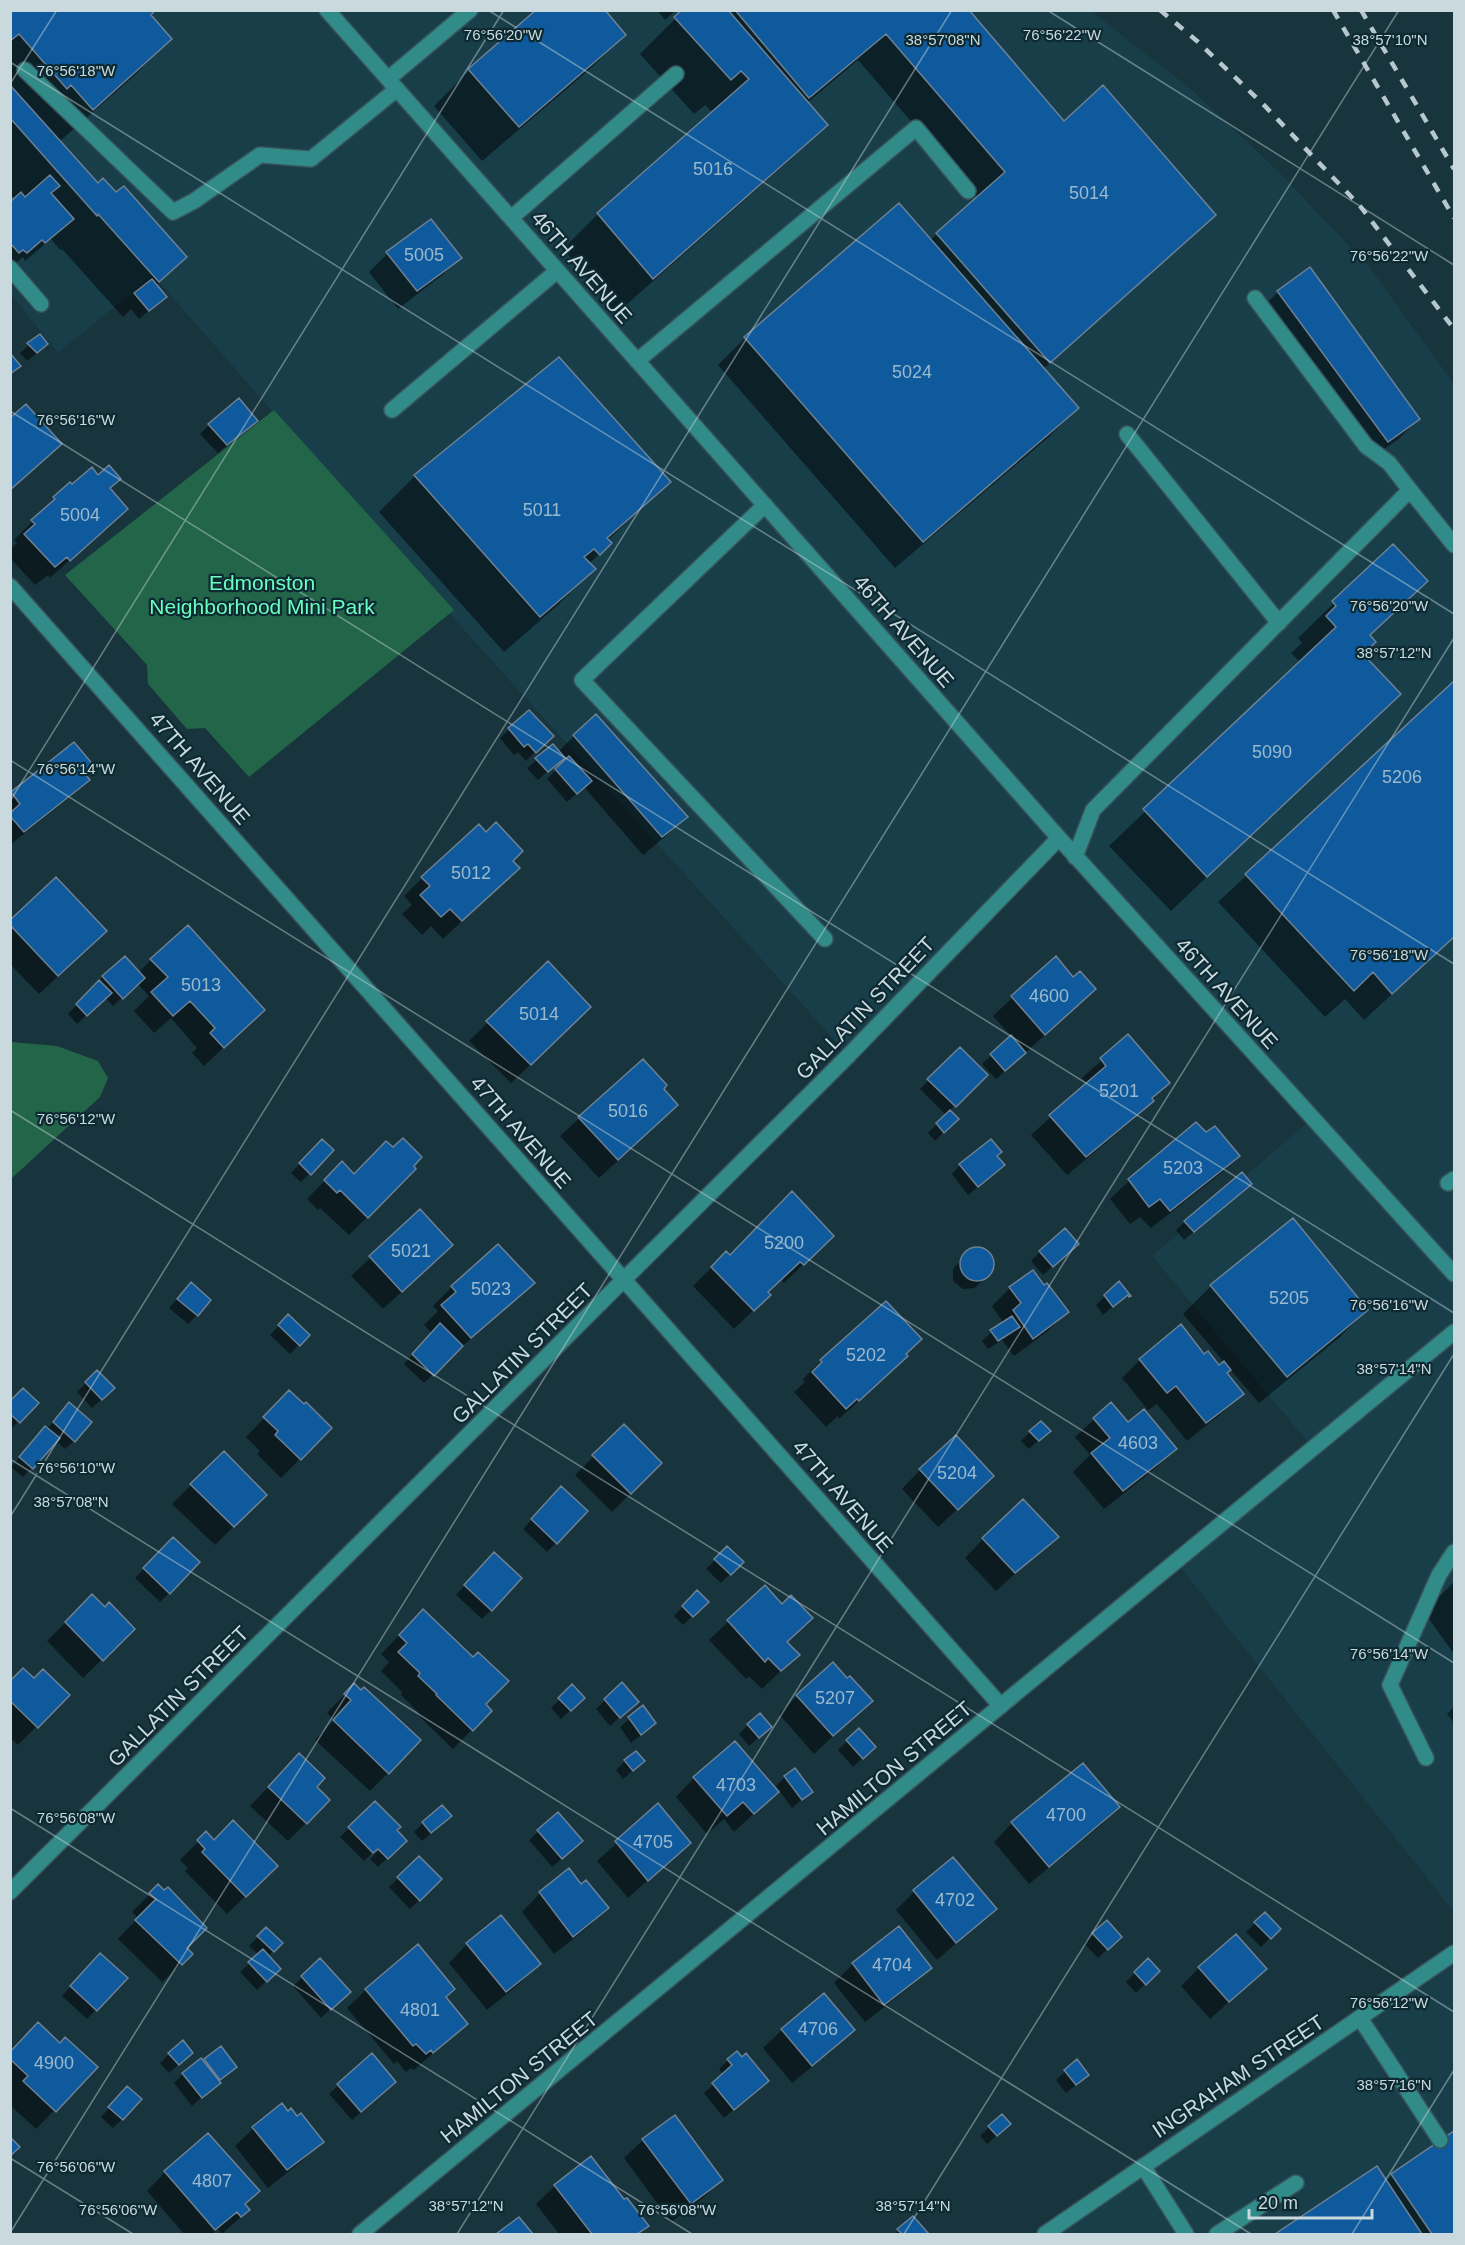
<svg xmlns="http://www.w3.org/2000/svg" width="1465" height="2245" viewBox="0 0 1465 2245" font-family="Helvetica,sans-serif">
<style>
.built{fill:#183e4a}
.green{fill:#236549}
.shadow{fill:#0007}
.building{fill:#0f5a9c;stroke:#6e8094;stroke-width:1.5}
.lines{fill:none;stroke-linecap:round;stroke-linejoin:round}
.minor-casing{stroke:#38525a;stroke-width:18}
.minor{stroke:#318b88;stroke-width:15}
.rail{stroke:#b6c7cd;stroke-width:4.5;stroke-dasharray:10 10;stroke-linecap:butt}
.ticks{fill:none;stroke:#c9d9de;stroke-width:1.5;stroke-opacity:0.45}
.labels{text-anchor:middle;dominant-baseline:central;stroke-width:4.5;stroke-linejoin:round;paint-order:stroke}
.number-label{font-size:18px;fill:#9ab9ce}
.street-label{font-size:21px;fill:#c9d9de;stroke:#0d2a33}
.park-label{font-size:21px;fill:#6affbf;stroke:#0d2a33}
.ticks-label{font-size:15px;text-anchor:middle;fill:#c9d9de;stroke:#0d2a33;stroke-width:4.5;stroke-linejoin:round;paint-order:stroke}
</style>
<rect width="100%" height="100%" fill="#18343d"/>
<path class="built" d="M10,11H1091L1192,90L1277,170L1370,268L1454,384V1912L1176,1562L1313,1448L1152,1256L1313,1118L1059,838L848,1055L448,612L153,275L58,353L11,294Z
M1454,1953V2234H1045Z"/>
<path class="green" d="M274,410L454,610L249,777L205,728L187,729L148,684L147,665L65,575Z
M11,1042L57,1046L98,1061L108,1078L100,1097L11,1179Z"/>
<path class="shadow" d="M10,10H158L151,17L170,39L135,75L59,142L97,186L185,257L156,286L165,297L139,319L131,309L123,317L62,249L60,250L51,239L25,261L23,257L10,268V204L15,199L10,194Z
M538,10H606L604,12L624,35L589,70L482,161L434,106L470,70Z
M657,10H676L665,20Z
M684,10H967L1064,123L1214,214L1187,242L1043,369L1077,408L1050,436L895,568L718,365L745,338L930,240L977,198L858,60L807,103L826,125L790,160L617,313L563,249L598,214L713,113L705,105L694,114L640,54Z
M431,221L460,258L441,276L398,309L369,272L387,254Z
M1278,292L1418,419L1400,438L1369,460L1260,310Z
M40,336L37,353L27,361L20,353Z
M559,359L669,482L608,540L610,543L589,564L594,569L559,604L504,652L379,512L415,476Z
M256,421L218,453L200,434L209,425Z
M70,484L109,489L126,509L50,578L48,575L35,585L10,558V549L17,543L14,540Z
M1393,546L1426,581L1369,636L1361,654L1399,694L1171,911L1109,846L1301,663L1291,653L1302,643L1298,638Z
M1454,683V937L1364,1020L1345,999L1325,1017L1218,902Z
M529,712L551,736L526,761L518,752L514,755L500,738Z
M574,736L686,817L667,835L643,855L584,787L567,802L547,779L563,763L561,760L538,780L527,768L553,746L558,752Z
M74,744L88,780L69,798L10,845V794Z
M511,861L518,868L443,939L431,926L422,935L402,914L412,905L404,896L422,878Z
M10,922L86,950L39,994L10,964Z
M1055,958L1087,997L996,1079L982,1064L1012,1037L993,1016Z
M151,960L263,1010L204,1066L192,1053L197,1048L171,1018L154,1033L134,1011L149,996L137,983L113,1006L105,998L77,1024L68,1014L103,977L138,973Z
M548,963L571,1026L511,1083L469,1041Z
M1128,1037L1168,1083L1134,1119L1067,1175L1031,1135L1087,1084L1082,1078Z
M960,1049L985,1075L949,1111L957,1119L935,1141L928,1133L946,1115L920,1089Z
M642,1061L658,1124L599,1178L560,1136Z
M1196,1124L1205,1134L1238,1156L1220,1174L1151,1228L1140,1217L1130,1224L1110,1199L1129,1181Z
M322,1141L332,1150L301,1182L291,1173Z
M996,1156L994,1174L968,1195L952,1174L960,1165Z
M342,1163L367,1217L349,1235L320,1208L318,1210L307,1199Z
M1241,1193L1184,1240L1176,1230L1185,1222Z
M420,1211L432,1264L383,1309L351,1276Z
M1293,1220L1366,1310L1339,1338L1259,1403L1230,1369L1225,1374L1242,1394L1223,1412L1187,1441L1157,1404L1148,1410L1122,1378L1140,1360L1204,1356L1219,1367L1224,1362L1183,1314L1211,1286Z
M832,1236L784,1283L781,1279L767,1292L769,1295L734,1329L693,1286L726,1253L730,1256Z
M971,1249H983L992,1257L993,1269L975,1288L963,1289L953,1281V1269Z
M1040,1252L1068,1253L1043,1275L1031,1261Z
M532,1283L452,1356L424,1383L404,1364L432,1333L424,1325L438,1311L433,1306L452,1287Z
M1119,1283L1127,1294L1103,1315L1096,1305Z
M191,1284L197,1315L188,1324L169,1308Z
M1010,1288L1067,1312L1048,1331L1014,1356L1002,1340L988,1349L982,1341L1003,1322L992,1306Z
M288,1316L308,1335L290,1354L270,1335Z
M904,1355L887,1375L839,1419L838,1416L826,1427L794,1392L805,1382L803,1379L821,1361Z
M97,1372L104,1397L92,1408L77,1392Z
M10,1403H36L10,1430Z
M69,1404L74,1441L65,1449L56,1441L23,1477L11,1467L37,1437L47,1429Z
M1111,1404L1128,1424L1175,1448L1157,1467L1104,1509L1073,1472L1090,1455L1075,1437Z
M304,1406L330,1428L281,1478L257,1454L260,1451L246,1437L271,1411Z
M624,1426L660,1463L612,1512L575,1475Z
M1049,1431L1029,1449L1021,1441L1030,1432Z
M224,1453L265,1495L215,1545L172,1504Z
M920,1470L974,1494L938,1527L902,1489Z
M552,1497L586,1511L547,1552L523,1529Z
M1056,1537L996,1591L965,1558L983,1539Z
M164,1548L169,1593L160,1602L135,1578Z
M727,1549L742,1562L721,1583L706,1569Z
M485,1563L491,1610L482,1619L456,1595Z
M1454,1582V1654L1424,1612Z
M765,1587L786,1643L797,1655L762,1689L749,1676L746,1679L709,1640Z
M697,1592L707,1602L683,1625L674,1616Z
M92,1596L105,1609L133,1629L83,1678L47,1641Z
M404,1630L490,1711L453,1749L418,1715L419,1713L401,1695L402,1692L381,1671L389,1662L381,1654Z
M33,1680L68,1695L18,1745L10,1738V1682Z
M847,1680L871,1701L814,1754L779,1714L797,1696Z
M622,1684L628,1710L610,1726L596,1709Z
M354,1685L388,1773L370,1791L315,1740L334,1720L327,1713Z
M572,1687L583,1698L561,1719L551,1708Z
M643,1707L646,1731L631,1743L620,1727Z
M1454,1707V1723L1447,1714Z
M748,1725L761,1735L749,1746L739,1734Z
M859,1730L865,1756L853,1767L838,1750Z
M625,1761H643L623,1779L616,1770Z
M281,1774L314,1787L306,1823L288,1841L250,1806Z
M785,1777L811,1792L792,1808L776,1786Z
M694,1778L777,1792L734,1832L724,1819L707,1834L676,1797Z
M375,1803L405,1841L378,1867L370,1859L380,1849L378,1847L364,1861L340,1837Z
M658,1806L689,1843L628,1898L597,1861Z
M1118,1807L1100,1826L1029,1884L994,1842L1012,1823Z
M558,1814L572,1850L552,1867L529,1840Z
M423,1823L441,1825L422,1841L414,1832Z
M206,1834L214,1842L276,1866L227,1914L185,1871L188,1868L180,1860Z
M419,1858L440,1879L410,1909L389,1887Z
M953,1859L995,1909L937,1960L896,1910L914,1892Z
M158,1886L185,1948L191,1954L162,1982L118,1939L138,1918L132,1912Z
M581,1886L607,1908L588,1927L554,1954L522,1912L540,1893Z
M1265,1914L1279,1929L1261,1947L1246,1932Z
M1107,1922L1111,1946L1098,1958L1084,1943Z
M899,1928L930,1967L911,1986L865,2022L834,1983L853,1964Z
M266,1929L281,1943L268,1956L279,1969L257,1990L240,1972L259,1955L249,1946Z
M467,1944L539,1964L520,1983L487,2010L449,1963Z
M320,1960L340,2000L321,2018L293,1986Z
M1148,1960L1158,1971L1136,1993L1126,1982Z
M91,1964L126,1978L87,2019L62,1996Z
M1199,1968L1265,1969L1210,2019L1181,1986Z
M366,1990L445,1997L466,2024L414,2070L411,2068L406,2072L397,2061L394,2064L347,2008Z
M782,2030H853L834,2049L792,2083L763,2048Z
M60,2045L96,2067L36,2129L10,2105V2053Z
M169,2054L182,2061L169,2073L160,2063Z
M371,2055L385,2091L352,2120L329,2094Z
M728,2060L767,2081L724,2118L704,2093L724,2075L719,2069Z
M205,2061L235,2067L192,2106L174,2083L183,2074Z
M1076,2061L1078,2083L1066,2093L1056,2080Z
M119,2097L122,2119L113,2128L101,2117Z
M989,2127L1001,2132L987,2144L980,2136Z
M254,2128L322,2141L303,2160L268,2188L235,2146Z
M1454,2133V2234H1277L1377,2169L1385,2182L1392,2175Z
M643,2140L721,2180L703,2198L671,2222L624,2158Z
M165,2172L258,2191L244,2206L248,2210L222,2234L218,2229L212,2234H184L147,2191Z
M555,2186L624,2201L647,2226L638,2234H559L536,2204Z
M913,2218L927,2234H894L898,2231Z"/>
<path class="building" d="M10,10H156L151,15L172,39L93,110L71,85L67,89L19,34L10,41Z
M536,10H605L626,35L519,127L468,69Z
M682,10H728L828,125L653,279L597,213L749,79L741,71L731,80L674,17Z
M735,10H969L1064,121L1103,85L1216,215L1050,363L936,233L1005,172L886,34L809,98Z
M10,85L98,183L103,178L116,192L124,186L187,257L159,282L98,214L97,216L10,118Z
M50,175L60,186L51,193L74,219L45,243L42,240L27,253L23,250L19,253L10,243V202L21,192L25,197Z
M899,203L1079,408L923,542L744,337Z
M431,219L462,258L417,291L386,252Z
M1310,267L1420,419L1388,442L1277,291Z
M152,279L167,297L149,311L134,293Z
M40,334L48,344L37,353L27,343Z
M10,353L21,366L10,374Z
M559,357L671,482L607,538L612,543L600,555L594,549L584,557L596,569L540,617L414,475Z
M239,398L258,421L227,445L208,424Z
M26,404L62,444L10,490V418Z
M109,465L121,479L110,488L128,509L70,561L67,557L55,567L24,534L35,524L31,520L55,499L53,497L70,482L72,484L92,467L98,475Z
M1393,544L1428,581L1370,635L1376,642L1363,654L1401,694L1207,877L1143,809L1336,627L1326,616L1336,606L1332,601Z
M1454,681V937L1392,994L1373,972L1354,991L1245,874Z
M529,710L554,736L536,753L528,744L524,747L508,728Z
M596,714L688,817L662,837L573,735Z
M74,742L95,767L86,775L90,780L24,832L10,816V813L20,804L11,792Z
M553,744L565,758L548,772L535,758Z
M569,756L592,781L577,794L555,769Z
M496,822L523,851L513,861L520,868L462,921L450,909L441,917L420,895L430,886L421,877L479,824L486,832Z
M56,877L107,931L58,976L10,925V920Z
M188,925L265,1010L224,1048L210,1033L215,1028L190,1001L173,1016L151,992L168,977L150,959Z
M125,956L145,978L123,999L102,976Z
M1056,956L1073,977L1080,971L1096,989L1045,1035L1011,996Z
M548,961L591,1007L531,1065L486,1021Z
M99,980L112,993L87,1016L76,1004Z
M1128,1034L1170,1083L1152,1098L1154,1101L1086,1157L1049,1115L1106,1066L1100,1058Z
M1011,1035L1026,1053L1005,1071L990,1054Z
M960,1047L988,1075L956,1107L927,1079Z
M643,1059L667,1085L664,1089L678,1105L618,1160L578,1117Z
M950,1110L959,1119L944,1133L936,1123Z
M1196,1122L1206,1132L1215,1126L1240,1156L1170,1211L1160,1199L1149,1207L1128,1179Z
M403,1138L422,1157L414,1166L416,1169L368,1218L340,1190L337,1193L324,1180L342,1161L354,1174L386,1141L393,1147Z
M322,1139L334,1150L311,1175L299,1163Z
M991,1139L1002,1152L997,1156L1005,1165L978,1187L959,1164Z
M1242,1172L1252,1184L1194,1232L1184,1221Z
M792,1191L834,1236L804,1265L800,1262L768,1292L771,1295L754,1311L711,1267L726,1251L730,1255Z
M420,1209L453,1245L402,1292L369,1256Z
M1293,1218L1368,1310L1287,1377L1210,1285Z
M1065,1228L1079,1244L1053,1267L1039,1251Z
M498,1244L535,1283L471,1338L441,1305L456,1292L451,1286Z
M960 1264a17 17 0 1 1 34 0a17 17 0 1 1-34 0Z
M1033,1270L1044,1285L1047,1283L1069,1312L1033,1339L1013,1310L1021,1303L1009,1287Z
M1119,1281L1131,1296L1129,1297L1128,1295L1113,1307L1104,1295Z
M191,1282L211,1300L198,1316L177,1299Z
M886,1301L922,1339L906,1354L908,1356L859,1401L857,1399L846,1409L812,1372L822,1362L820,1360Z
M288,1314L310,1335L300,1346L278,1325Z
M1012,1316L1020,1327L998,1341L990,1330Z
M440,1323L463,1346L434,1376L412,1354Z
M1181,1324L1204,1354L1208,1351L1219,1365L1224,1361L1231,1370L1227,1373L1244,1394L1206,1423L1176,1386L1167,1393L1139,1359Z
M97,1370L115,1388L102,1400L85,1382Z
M23,1388L39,1403L20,1423L10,1414V1401Z
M289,1390L304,1404L306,1402L332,1428L301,1460L275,1435L278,1431L263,1417Z
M69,1402L92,1422L75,1442L53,1422Z
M1111,1402L1128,1422L1144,1409L1177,1449L1123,1491L1091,1453L1110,1438L1093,1418Z
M1041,1421L1051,1431L1039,1441L1029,1431Z
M624,1424L662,1463L631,1494L592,1455Z
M45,1426L60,1438L33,1469L19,1457Z
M956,1435L994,1476L958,1510L919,1469Z
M224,1451L267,1495L234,1527L190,1484Z
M561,1486L588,1511L557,1544L531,1519Z
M1023,1499L1059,1537L1015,1573L982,1538Z
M173,1537L200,1562L170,1594L143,1568Z
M727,1546L744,1562L731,1575L714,1559Z
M494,1552L522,1578L492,1611L464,1585Z
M765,1585L782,1604L791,1595L813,1618L787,1642L800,1655L781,1671L768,1658L765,1662L727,1620Z
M697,1590L709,1602L693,1617L682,1606Z
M92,1594L105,1607L109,1602L135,1629L103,1661L65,1622Z
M423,1609L473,1657L478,1652L509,1681L486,1704L492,1711L473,1731L436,1695L437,1694L418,1676L420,1673L398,1652L407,1643L399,1635Z
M833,1662L847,1678L850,1676L873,1701L833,1736L796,1695Z
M23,1668L34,1678L43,1669L70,1695L38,1728L10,1701V1681Z
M622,1682L639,1702L620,1718L604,1699Z
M354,1683L361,1690L364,1687L421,1740L389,1774L333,1720L351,1700L344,1694Z
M572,1684L585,1698L571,1711L558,1698Z
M643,1705L656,1723L641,1735L628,1717Z
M760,1713L772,1727L759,1738L747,1724Z
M859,1728L876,1747L863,1759L846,1740Z
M735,1741L779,1792L754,1814L743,1802L727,1816L693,1777Z
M636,1751L645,1761L633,1771L624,1760Z
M299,1753L325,1778L317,1787L330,1800L307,1824L268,1787Z
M1083,1763L1120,1807L1049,1867L1011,1822Z
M795,1768L813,1792L802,1800L784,1776Z
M375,1801L401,1827L397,1830L407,1841L388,1859L378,1849L373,1853L348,1827Z
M658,1803L691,1843L648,1881L615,1841Z
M442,1805L452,1816L431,1833L422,1822Z
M558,1812L583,1841L562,1859L537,1830Z
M233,1820L278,1866L246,1897L202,1852L205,1849L197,1840L206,1831L214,1840Z
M419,1856L442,1879L420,1901L397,1877Z
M953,1857L997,1909L956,1943L913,1890Z
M569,1868L581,1884L586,1880L609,1908L573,1937L539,1892Z
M158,1884L164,1890L168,1887L207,1928L187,1948L193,1954L182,1965L135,1920L156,1899L149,1893Z
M1265,1912L1281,1929L1271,1939L1254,1922Z
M501,1915L541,1964L506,1992L466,1943Z
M1107,1920L1122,1937L1108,1950L1092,1933Z
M899,1926L932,1968L884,2005L852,1963Z
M266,1927L283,1943L274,1952L257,1936Z
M1236,1934L1267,1969L1229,2002L1198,1967Z
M418,1944L455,1989L446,1997L468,2024L433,2053L431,2050L426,2054L416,2044L413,2046L365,1989Z
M263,1949L281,1969L267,1982L248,1962Z
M100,1953L128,1978L97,2011L70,1986Z
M320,1958L351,1992L331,2010L301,1976Z
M1148,1958L1160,1971L1146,1985L1134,1972Z
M824,1993L855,2030L812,2066L781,2029Z
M38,2022L60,2043L65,2037L98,2067L56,2112L23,2081L28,2076L10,2059V2052Z
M183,2040L193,2053L179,2065L168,2053Z
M221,2046L237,2067L220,2080L204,2059Z
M737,2051L742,2057L746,2053L769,2081L734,2110L712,2083L732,2065L727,2059Z
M372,2053L396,2082L361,2112L337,2084Z
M201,2058L221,2083L202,2098L182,2073Z
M1077,2059L1089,2075L1076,2085L1064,2070Z
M127,2086L142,2099L123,2120L108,2107Z
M282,2103L288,2111L291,2108L297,2116L301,2113L324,2142L287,2170L252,2127Z
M1002,2114L1011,2124L997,2136L988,2126Z
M675,2115L723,2180L691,2204L642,2139Z
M1454,2131V2234H1432L1391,2174Z
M208,2133L260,2191L245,2204L250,2210L241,2217L237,2212L215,2230L164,2171Z
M10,2137L20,2147L10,2156Z
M591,2156L624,2199L627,2198L649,2226L637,2234H592L554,2185Z
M1377,2166L1422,2234H1275Z
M913,2216L929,2234H902L897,2229Z
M519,2217L533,2234H496Z"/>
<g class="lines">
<g class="minor-casing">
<path id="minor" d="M327,10L1059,838L1454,1274
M25,70L173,212L194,201L260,155L311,159L397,89
M388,79L470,10
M511,218L676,74
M10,268L41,304
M1255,298L1366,446L1389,463L1410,490
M637,361L916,128L968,191
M392,410L557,271
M1127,434L1279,623
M765,505L582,680L825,939
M10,586L1001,1706
M1075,857L1093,810L1410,490L1454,545
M1448,1183L1454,1179
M1426,1758L1390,1685L1439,1575L1454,1552
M10,1892L848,1056L1059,838
M1360,2018L1440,2140
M1143,2166L1186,2234
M360,2234L1454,1332
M1045,2234L1454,1953
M1217,2234L1296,2183"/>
</g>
<use href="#minor" class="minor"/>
<path class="rail" d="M1160,10L1197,41L1263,104L1360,206L1454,329
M1333,10L1454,218
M1361,10L1454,169"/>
</g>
<path class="ticks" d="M488,10L1454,614M1047,10L1454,265M10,62L1454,964M10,84L57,10M10,411L1454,1313M10,760L1454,1663M10,801L504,10M10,1110L1454,2012M10,1459L1251,2234M10,1517L952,10M10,1808L692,2234M10,2158L133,2234M10,2233L1399,10M457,2234L1454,638M904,2234L1454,1354M1352,2234L1454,2070"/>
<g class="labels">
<g class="number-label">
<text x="713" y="169">5016</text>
<text x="1089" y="193">5014</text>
<text x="424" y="255">5005</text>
<text x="912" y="372">5024</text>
<text x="542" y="510">5011</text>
<text x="80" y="515">5004</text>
<text x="1272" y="752">5090</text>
<text x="1402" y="777">5206</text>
<text x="471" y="873">5012</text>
<text x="201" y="985">5013</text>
<text x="1049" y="996">4600</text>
<text x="539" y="1014">5014</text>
<text x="1119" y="1091">5201</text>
<text x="628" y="1111">5016</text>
<text x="1183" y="1168">5203</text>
<text x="784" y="1243">5200</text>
<text x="411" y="1251">5021</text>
<text x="491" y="1289">5023</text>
<text x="1289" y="1298">5205</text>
<text x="866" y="1355">5202</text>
<text x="1138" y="1443">4603</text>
<text x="957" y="1473">5204</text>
<text x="835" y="1698">5207</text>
<text x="736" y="1785">4703</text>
<text x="1066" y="1815">4700</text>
<text x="653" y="1842">4705</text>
<text x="955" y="1900">4702</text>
<text x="892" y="1965">4704</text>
<text x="420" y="2010">4801</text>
<text x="818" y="2029">4706</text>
<text x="54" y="2063">4900</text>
<text x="212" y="2181">4807</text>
</g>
<g class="street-label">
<text transform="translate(582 267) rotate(49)">46TH AVENUE</text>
<text transform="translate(904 631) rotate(49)">46TH AVENUE</text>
<text transform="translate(200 768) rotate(49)">47TH AVENUE</text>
<text transform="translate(1227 993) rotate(48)">46TH AVENUE</text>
<text transform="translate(865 1008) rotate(-46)">GALLATIN STREET</text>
<text transform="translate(521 1132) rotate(49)">47TH AVENUE</text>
<text transform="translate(522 1353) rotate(-45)">GALLATIN STREET</text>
<text transform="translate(843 1496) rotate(49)">47TH AVENUE</text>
<text transform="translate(178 1696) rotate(-45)">GALLATIN STREET</text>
<text transform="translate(894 1768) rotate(-40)">HAMILTON STREET</text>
<text transform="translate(1238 2076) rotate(-34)">INGRAHAM STREET</text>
<text transform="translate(519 2077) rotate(-39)">HAMILTON STREET</text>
</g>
<g class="park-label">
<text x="262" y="582">Edmonston<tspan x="262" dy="24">Neighborhood Mini Park</tspan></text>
</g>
</g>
<g class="ticks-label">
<text x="503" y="40">76°56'20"W</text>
<text x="1062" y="40">76°56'22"W</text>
<text x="943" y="45">38°57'08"N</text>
<text x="1390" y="45">38°57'10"N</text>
<text x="76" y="76">76°56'18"W</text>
<text x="1389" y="261">76°56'22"W</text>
<text x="76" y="425">76°56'16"W</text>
<text x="1389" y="611">76°56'20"W</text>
<text x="1394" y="658">38°57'12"N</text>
<text x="76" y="774">76°56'14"W</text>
<text x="1389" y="960">76°56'18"W</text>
<text x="76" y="1124">76°56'12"W</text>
<text x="1389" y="1310">76°56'16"W</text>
<text x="1394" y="1374">38°57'14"N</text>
<text x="76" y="1473">76°56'10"W</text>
<text x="71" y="1507">38°57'08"N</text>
<text x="1389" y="1659">76°56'14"W</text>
<text x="76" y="1823">76°56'08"W</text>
<text x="1389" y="2008">76°56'12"W</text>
<text x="1394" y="2090">38°57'16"N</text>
<text x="76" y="2172">76°56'06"W</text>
<text x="466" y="2211">38°57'12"N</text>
<text x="913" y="2211">38°57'14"N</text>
<text x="118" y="2215">76°56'06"W</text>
<text x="677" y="2215">76°56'08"W</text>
</g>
<rect width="1465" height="2245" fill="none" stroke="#c9d9de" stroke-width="24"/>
<path d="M1249 2209v9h123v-9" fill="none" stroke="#c9d9de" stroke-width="3"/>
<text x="1258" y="2209" font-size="18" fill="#c9d9de" stroke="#0d2a33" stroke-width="4.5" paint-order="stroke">20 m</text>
</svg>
